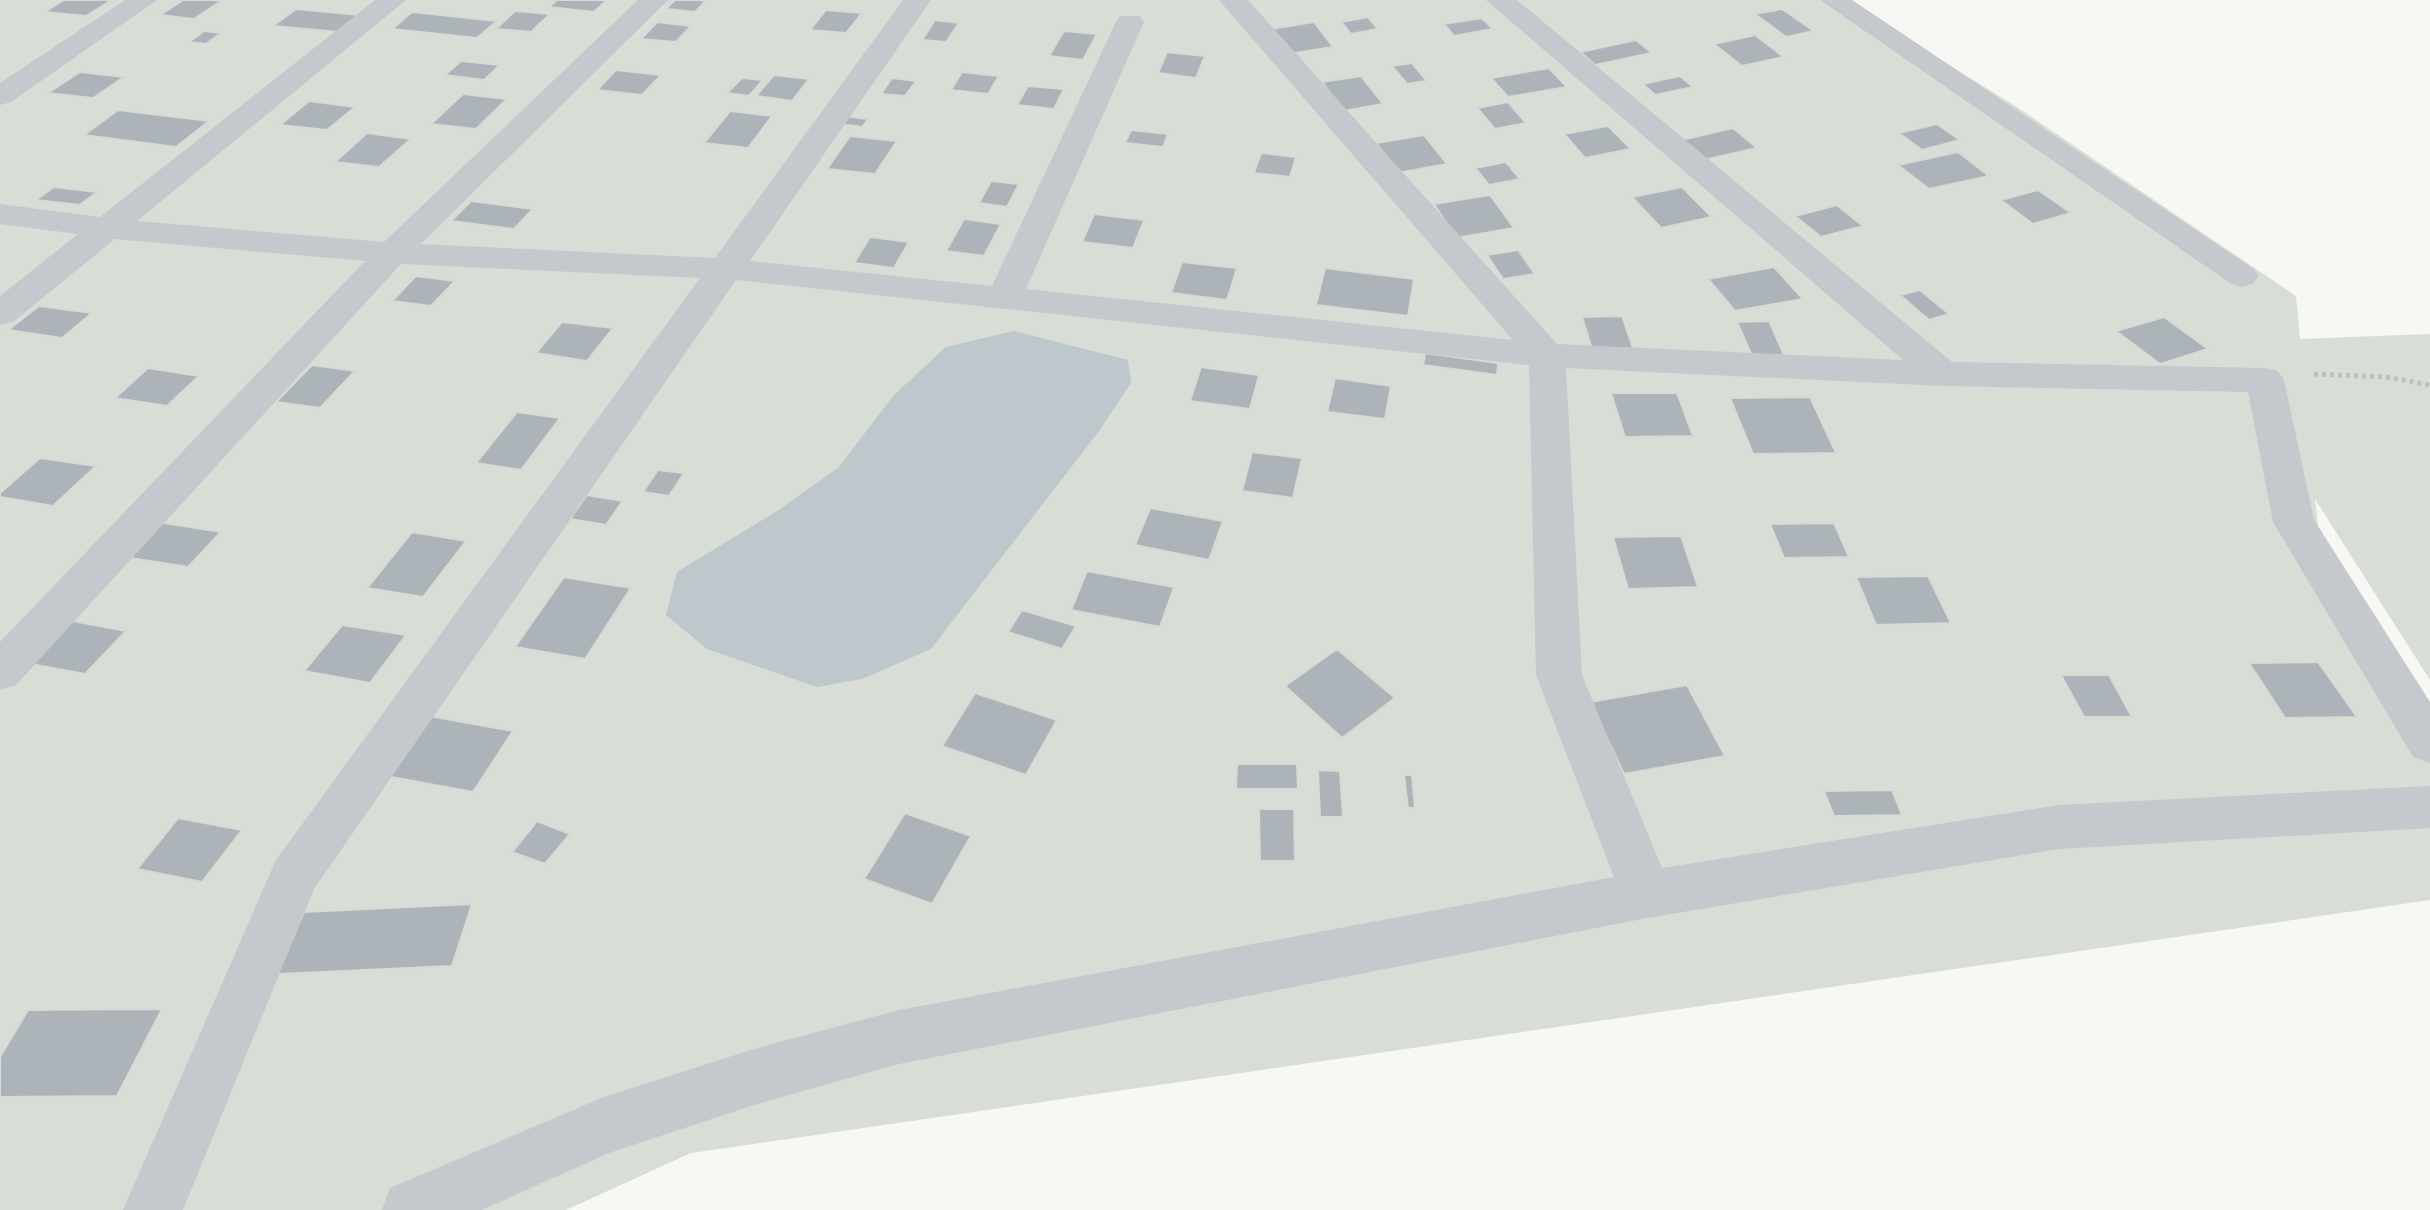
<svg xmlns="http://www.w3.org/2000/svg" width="2430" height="1210" viewBox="0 0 2430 1210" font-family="Commissioner,sans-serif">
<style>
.green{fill:#d8ded5}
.water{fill:#bdc7cc}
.building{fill:#acb3b9;stroke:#d9d9d6;stroke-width:2}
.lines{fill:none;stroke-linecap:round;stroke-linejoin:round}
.path{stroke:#bdbfc1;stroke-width:5;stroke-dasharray:4 4;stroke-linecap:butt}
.street{fill:#c5c8cc;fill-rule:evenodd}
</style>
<rect width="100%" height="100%" fill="#f7f7f4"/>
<path class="green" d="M0,0H1843L2014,105L2296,296L2300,339L2430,334V680L2315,499L2318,526L2430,723V900L691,1153L566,1210H0Z"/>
<path class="water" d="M1014,331L1128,360L1131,383L1099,431L931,649L862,679L817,687L707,649L666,615L677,572L774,513L838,468L894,395L946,347Z"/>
<path class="building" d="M64,0H112L86,16L45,12Z
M183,0H214L221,1L194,19L160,15Z
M557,0H607L594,12L549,7Z
M675,0H699L706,1L695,12L666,9Z
M296,9L360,15L338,32L273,26Z
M1782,9L1814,31L1786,37L1755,14Z
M826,10L862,13L846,33L810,30Z
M515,11L550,14L531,32L496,29Z
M412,12L497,21L477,38L392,29Z
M1368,17L1378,29L1351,34L1341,22Z
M1482,18L1493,29L1454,36L1444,24Z
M935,20L959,23L946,42L922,40Z
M657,22L691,26L676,42L641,39Z
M1314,22L1333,47L1289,54L1271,29Z
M204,31L221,33L206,44L189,42Z
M1064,31L1097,34L1083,60L1049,56Z
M1755,35L1784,57L1742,66L1714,44Z
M1636,40L1652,53L1595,65L1580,52Z
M1167,52L1205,56L1196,78L1158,73Z
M461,61L500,65L484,80L445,75Z
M1412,63L1427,81L1407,84L1392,66Z
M1549,68L1567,87L1508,97L1491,78Z
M616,70L661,75L642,95L597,90Z
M80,72L124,77L93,98L48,93Z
M962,72L999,76L988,94L951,90Z
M774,75L809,79L792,101L756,96Z
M1361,76L1383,104L1344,111L1322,82Z
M1680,76L1693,87L1655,95L1643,84Z
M742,78L763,80L749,96L727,93Z
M892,78L916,81L905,96L881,94Z
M1028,86L1064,89L1054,109L1017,105Z
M463,94L507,99L476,129L431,124Z
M309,101L355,107L327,130L280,125Z
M1508,102L1526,123L1495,129L1477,108Z
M118,110L209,121L176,147L84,135Z
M730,111L772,116L748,148L704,143Z
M845,116L868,119L862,127L839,124Z
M1937,124L1960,140L1922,150L1899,133Z
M1608,126L1631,149L1585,158L1564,134Z
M1733,128L1757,148L1704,160L1681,140Z
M1131,130L1168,134L1163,147L1125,143Z
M367,133L411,139L379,167L335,162Z
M1424,135L1447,164L1398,173L1376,143Z
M850,136L897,141L875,174L827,169Z
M1958,152L1989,176L1929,189L1898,165Z
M1261,153L1296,157L1290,177L1254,173Z
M1506,162L1520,179L1489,185L1475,168Z
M991,181L1019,184L1007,207L979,203Z
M54,187L97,192L80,205L36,200Z
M1682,187L1712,217L1661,228L1632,197Z
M2038,190L2071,213L2033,224L2001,200Z
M1490,195L1514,228L1456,238L1434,204Z
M471,201L533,209L514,229L451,221Z
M1837,205L1863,226L1821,237L1795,216Z
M1094,214L1144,220L1133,248L1082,242Z
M964,219L1001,224L984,256L946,251Z
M870,237L909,242L894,268L854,263Z
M1518,250L1535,274L1503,279L1487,255Z
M1182,262L1237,268L1227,300L1171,293Z
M1774,267L1803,299L1735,311L1708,279Z
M1325,268L1414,279L1408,316L1316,305Z
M416,276L455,281L431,306L392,301Z
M1920,290L1949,314L1929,320L1900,295Z
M39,306L92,313L62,338L8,330Z
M1622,316L1634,351L1593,352L1582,317Z
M2164,317L2208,349L2160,364L2116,331Z
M1769,321L1784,355L1752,356L1737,322Z
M562,322L613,328L587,361L536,353Z
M1425,353L1498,363L1497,375L1423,365Z
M312,365L355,371L320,408L276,402Z
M1201,367L1259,375L1250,409L1190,401Z
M148,368L199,376L167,406L115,398Z
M1335,378L1391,386L1385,419L1327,412Z
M1611,393H1677L1693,436L1625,437Z
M1810,397L1836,453L1753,454L1730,398Z
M517,412L560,418L521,470L476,463Z
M1252,452L1302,458L1293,498L1242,491Z
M40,458L96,466L53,506L0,497V493Z
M658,470L684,473L669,496L643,492Z
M587,495L623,501L606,525L570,519Z
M1150,508L1223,521L1209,560L1135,545Z
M158,522L221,532L188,567L124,557Z
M1834,523L1849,557L1784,558L1770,524Z
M412,532L466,541L423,597L367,588Z
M1681,536L1698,587L1628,589L1613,537Z
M1087,571L1174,587L1160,627L1071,610Z
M1928,576L1951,623L1876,625L1856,577Z
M564,577L631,588L585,659L515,647Z
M1022,610L1076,626L1062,649L1008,632Z
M73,621L126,631L85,674L31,664Z
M342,625L406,635L370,683L304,671Z
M1337,649L1395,698L1342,738L1285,686Z
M2318,662L2357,717L2285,718L2249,663Z
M2061,675H2109L2132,717H2084Z
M1687,685L1725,756L1624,774L1590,702Z
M975,693L1057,720L1026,775L942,746Z
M429,716L513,731L473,792L386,776Z
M1237,764H1297L1298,789H1236Z
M1318,770L1340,771L1343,817H1320Z
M1404,775H1412L1415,808H1408Z
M1892,790L1902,815L1834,816L1824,791Z
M1259,809H1294L1295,861H1260Z
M905,813L971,836L932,904L864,879Z
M178,818L242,830L202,882L137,869Z
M537,821L570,834L545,864L512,852Z
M472,904L452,966L277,974L304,912Z
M162,1009L117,1096L0,1097V1057L28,1010Z"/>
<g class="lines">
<path class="path" d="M2314,374L2386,377L2430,385"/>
<path class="street" d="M125,0H157L11,102L0,105V83Z
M375,0H406L137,221L384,242L638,0H668L421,244L715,258L903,0H931L750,261L992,286L1116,22L1120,16H1140L1144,22L1026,289L1513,340L1219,0H1248L1557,344L1903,360L1486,0H1517L1952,362L2265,368L2278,371L2284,380L2314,520L2430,702V763L2413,757L2273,522L2248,392L1943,386L1566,368L1582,675L1662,868L2059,805L2430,786V828L2059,849L1647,918L899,1064L757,1104L609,1153L482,1210H382L390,1188L604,1097L757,1048L899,1010L1614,877L1536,675L1529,365L736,280L314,889L183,1210H123L276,860L700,278L401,264L16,685L0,690V642L365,261L115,239L13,322L0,325V296L78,234L0,224V204L100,217Z
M1820,0H1852L2254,269L2259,276L2254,283L2242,287L2230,283Z"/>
</g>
</svg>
